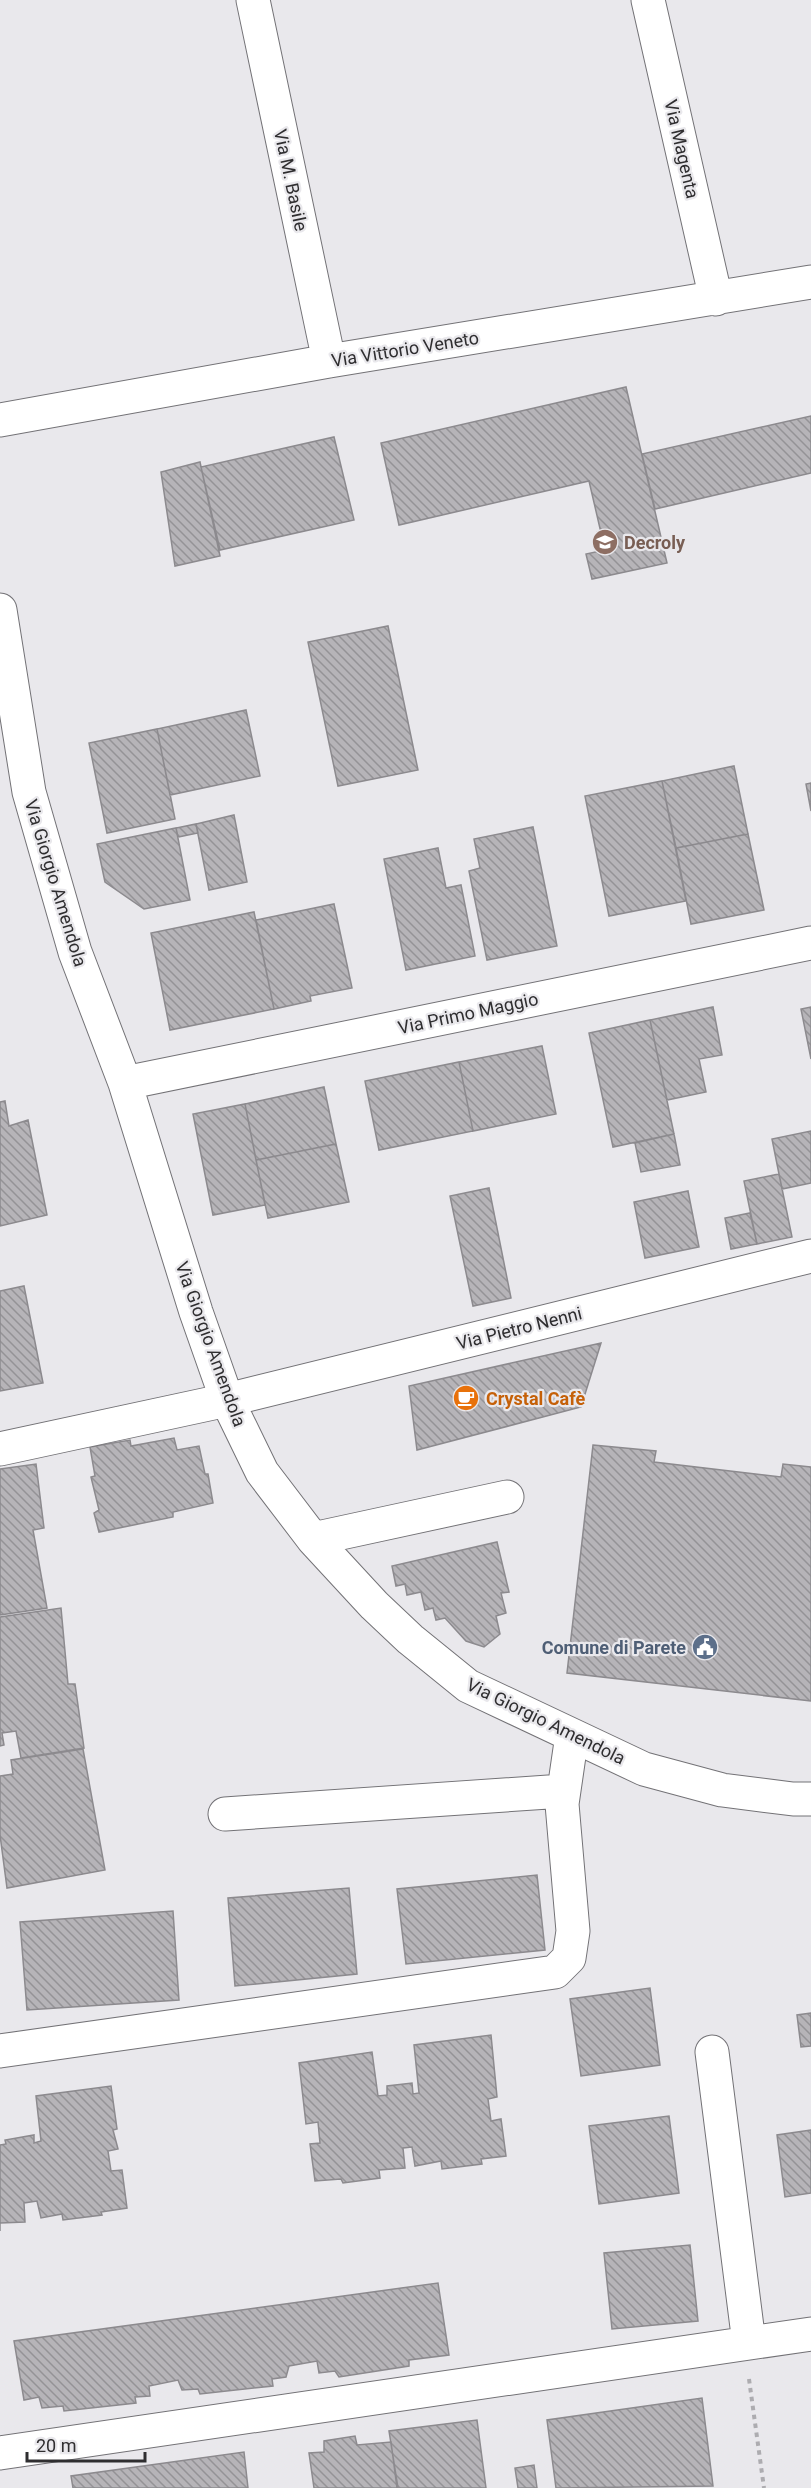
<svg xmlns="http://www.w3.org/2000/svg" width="811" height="2488" viewBox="0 0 811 2488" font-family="Roboto,sans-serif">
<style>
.building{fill:url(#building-back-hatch);stroke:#8c8a8e;stroke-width:1.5}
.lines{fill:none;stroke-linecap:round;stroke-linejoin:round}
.minor-casing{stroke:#737276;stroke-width:35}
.path{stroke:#adacb0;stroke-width:4;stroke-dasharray:4.5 4.5;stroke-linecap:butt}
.minor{stroke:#fff;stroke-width:33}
.labels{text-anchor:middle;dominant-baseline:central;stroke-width:4.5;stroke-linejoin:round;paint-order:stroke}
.street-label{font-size:18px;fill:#2f2e30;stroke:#e9e8ec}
.education-label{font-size:18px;font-weight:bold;fill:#785e54;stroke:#e9e8ec;text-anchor:start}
.food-label{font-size:18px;font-weight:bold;fill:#c56008;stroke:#e9e8ec;text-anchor:start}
.service-label{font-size:18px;font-weight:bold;fill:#4e5e75;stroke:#e9e8ec;text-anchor:end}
</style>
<defs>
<pattern id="building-back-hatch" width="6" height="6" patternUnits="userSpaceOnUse" patternTransform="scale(1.5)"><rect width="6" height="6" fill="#b6b4b8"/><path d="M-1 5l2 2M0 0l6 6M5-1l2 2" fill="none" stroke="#949396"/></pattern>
</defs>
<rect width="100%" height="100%" fill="#e9e8ec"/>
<path class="building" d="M626,387L667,563L592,579L586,554L605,550L589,481L399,525L381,443Z
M811,416V473L655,509L642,454Z
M334,437L354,520L220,550L201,467Z
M200,462L220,556L175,566L161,472Z
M388,626L418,770L338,786L308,642Z
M246,710L260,776L170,795L157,729Z
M157,729L175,819L107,833L89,743Z
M734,766L748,834L676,848L662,781Z
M662,781L686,901L609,916L585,796Z
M811,783V811L806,784Z
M234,815L247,882L209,890L196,824Z
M196,824L198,833L178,837L176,828Z
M533,827L557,946L487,960L469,871L480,868L474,839Z
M176,828L190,900L144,909L105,882L97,844Z
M748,834L764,910L691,924L676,848Z
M438,848L446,888L461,885L475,956L406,970L384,859Z
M334,904L352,988L310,996L311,1001L274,1009L256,920Z
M254,912L274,1009L170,1030L151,933Z
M713,1007L722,1055L699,1059L706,1092L667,1100L650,1020Z
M811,1007V1059L801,1009Z
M650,1020L674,1134L613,1147L589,1033Z
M542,1046L556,1114L473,1131L459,1062Z
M459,1062L473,1131L379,1150L365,1081Z
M324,1087L336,1144L256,1160L245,1104Z
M5,1101L9,1126L28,1120L47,1215L0,1226V1102Z
M245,1104L265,1205L213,1215L193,1114Z
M811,1131V1183L782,1189L772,1139Z
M674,1134L680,1165L641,1172L635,1143Z
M336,1144L349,1202L268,1218L256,1160Z
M779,1174L792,1237L757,1244L744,1181Z
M489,1188L511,1298L473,1306L450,1196Z
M688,1191L699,1247L645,1258L634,1202Z
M750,1213L757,1244L731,1249L725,1218Z
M24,1286L43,1383L0,1391V1291Z
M601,1343L581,1407L417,1450L409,1386Z
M174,1438L177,1450L199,1446L205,1474H208L213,1503L173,1512V1517L99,1532L94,1513L99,1510L91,1477L95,1476L90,1447L130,1440L131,1446Z
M593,1445L656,1451L654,1462L781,1477L783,1464L811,1467V1701L567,1673Z
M36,1464L44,1528L33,1530L47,1608L0,1615V1469Z
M497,1542L509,1592L501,1593L506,1613L496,1616L500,1634L484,1647L466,1641L445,1618L436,1620L433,1608L425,1610L421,1592L407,1595L405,1584L396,1586L392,1566Z
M61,1608L68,1684H75L84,1748L21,1758L16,1731L2,1733L4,1745L0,1746V1617Z
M83,1749L105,1870L7,1888L0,1835V1776L13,1774L11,1760Z
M537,1875L545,1950L406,1964L397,1889Z
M349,1888L357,1974L235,1986L228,1898Z
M173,1911L179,2000L27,2010L20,1922Z
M650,1988L660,2065L581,2076L570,1999Z
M811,2013V2046L801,2047L797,2015Z
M491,2035L497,2097L488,2099L491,2121L501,2119L506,2156L481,2159L482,2164L442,2169L441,2161L415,2166L412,2147L403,2148L405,2168L379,2170L380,2178L343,2183L341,2179L315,2181L310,2144L320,2143L318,2122L306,2124L299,2063L372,2052L378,2096L387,2095V2086L412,2083L413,2094L419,2093L414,2045Z
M111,2086L117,2129L113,2130L118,2149L108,2151L111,2171L122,2170L127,2208L101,2212L102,2215L63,2220L62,2214L41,2218L37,2201L24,2203L25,2222L0,2223V2231V2145L6,2144L5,2140L34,2135V2143L41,2141L36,2096Z
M669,2116L679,2193L599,2204L589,2126Z
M811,2130V2193L785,2197L777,2135Z
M690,2245L698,2321L612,2329L604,2253Z
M438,2283L449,2355L409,2360V2366L339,2377L335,2371L319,2373L317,2361L289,2366L286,2377L272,2379L273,2386L200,2394L198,2389L182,2390L178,2380L149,2386L150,2396L135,2397L136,2403L64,2411L63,2406L42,2408L39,2397L24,2400L14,2341Z
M702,2398L713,2486L556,2488L547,2420Z
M477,2420L486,2488H398L389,2431Z
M355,2436L357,2445L391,2442L397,2488H314L309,2453L324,2452V2441Z
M244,2452L248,2488H73L71,2476Z
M534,2465L537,2488H518L515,2468Z"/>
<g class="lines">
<g class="minor-casing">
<path id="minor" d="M253,0L329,361
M648,0L716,299
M0,420L329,361L811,282
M0,610L29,792L75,952L125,1083L196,1312L227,1400L262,1472L313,1539L374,1605L410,1639L468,1686L644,1769L722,1790L793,1799H811
M125,1083L811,943
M0,1449L227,1400L811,1256
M313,1539L507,1497
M225,1814L563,1791
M0,2051L555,1972L569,1958L573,1931L562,1804L572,1735
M712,2052L749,2343
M0,2453L811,2334"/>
</g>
<path class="path" d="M749,2379L764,2488"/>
<use href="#minor" class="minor"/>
</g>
<defs>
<g id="school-disc" transform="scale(1.35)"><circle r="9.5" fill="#8d6e63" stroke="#e9e8ec"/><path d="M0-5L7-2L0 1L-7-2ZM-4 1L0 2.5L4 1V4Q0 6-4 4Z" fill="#fff"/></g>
<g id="cafe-disc" transform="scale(1.35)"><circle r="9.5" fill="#e8710a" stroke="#e9e8ec"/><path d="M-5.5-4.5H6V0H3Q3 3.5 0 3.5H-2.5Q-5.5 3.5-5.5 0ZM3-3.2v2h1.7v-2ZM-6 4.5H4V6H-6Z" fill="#fff"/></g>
<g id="civic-disc" transform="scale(1.35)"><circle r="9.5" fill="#5c6f8a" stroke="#e9e8ec"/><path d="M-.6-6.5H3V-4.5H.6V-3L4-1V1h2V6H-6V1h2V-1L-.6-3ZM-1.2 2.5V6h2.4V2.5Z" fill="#fff"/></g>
</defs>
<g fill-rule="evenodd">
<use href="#school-disc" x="605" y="542"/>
<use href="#cafe-disc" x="466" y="1398"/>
<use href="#civic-disc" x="705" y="1647"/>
</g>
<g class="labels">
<g class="street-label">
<text transform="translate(682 149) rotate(77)">Via Magenta</text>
<text transform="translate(291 180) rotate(78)">Via M. Basile</text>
<text transform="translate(405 349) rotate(-9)">Via Vittorio Veneto</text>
<text transform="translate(56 883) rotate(73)">Via Giorgio Amendola</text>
<text transform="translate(468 1013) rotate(-12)">Via Primo Maggio</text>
<text transform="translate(519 1328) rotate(-14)">Via Pietro Nenni</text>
<text transform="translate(211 1344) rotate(70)">Via Giorgio Amendola</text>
<text transform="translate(546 1721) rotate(26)">Via Giorgio Amendola</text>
</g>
<g class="education-label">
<text x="624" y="542">Decroly</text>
</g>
<g class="food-label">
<text x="486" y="1398">Crystal Cafè</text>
</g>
<g class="service-label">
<text x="686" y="1647">Comune di Parete</text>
</g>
</g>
<path d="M27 2452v9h118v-9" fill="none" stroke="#2f2e30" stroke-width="3"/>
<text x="36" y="2452" font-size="18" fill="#2f2e30" stroke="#e9e8ec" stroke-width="4.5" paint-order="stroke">20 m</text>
</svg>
